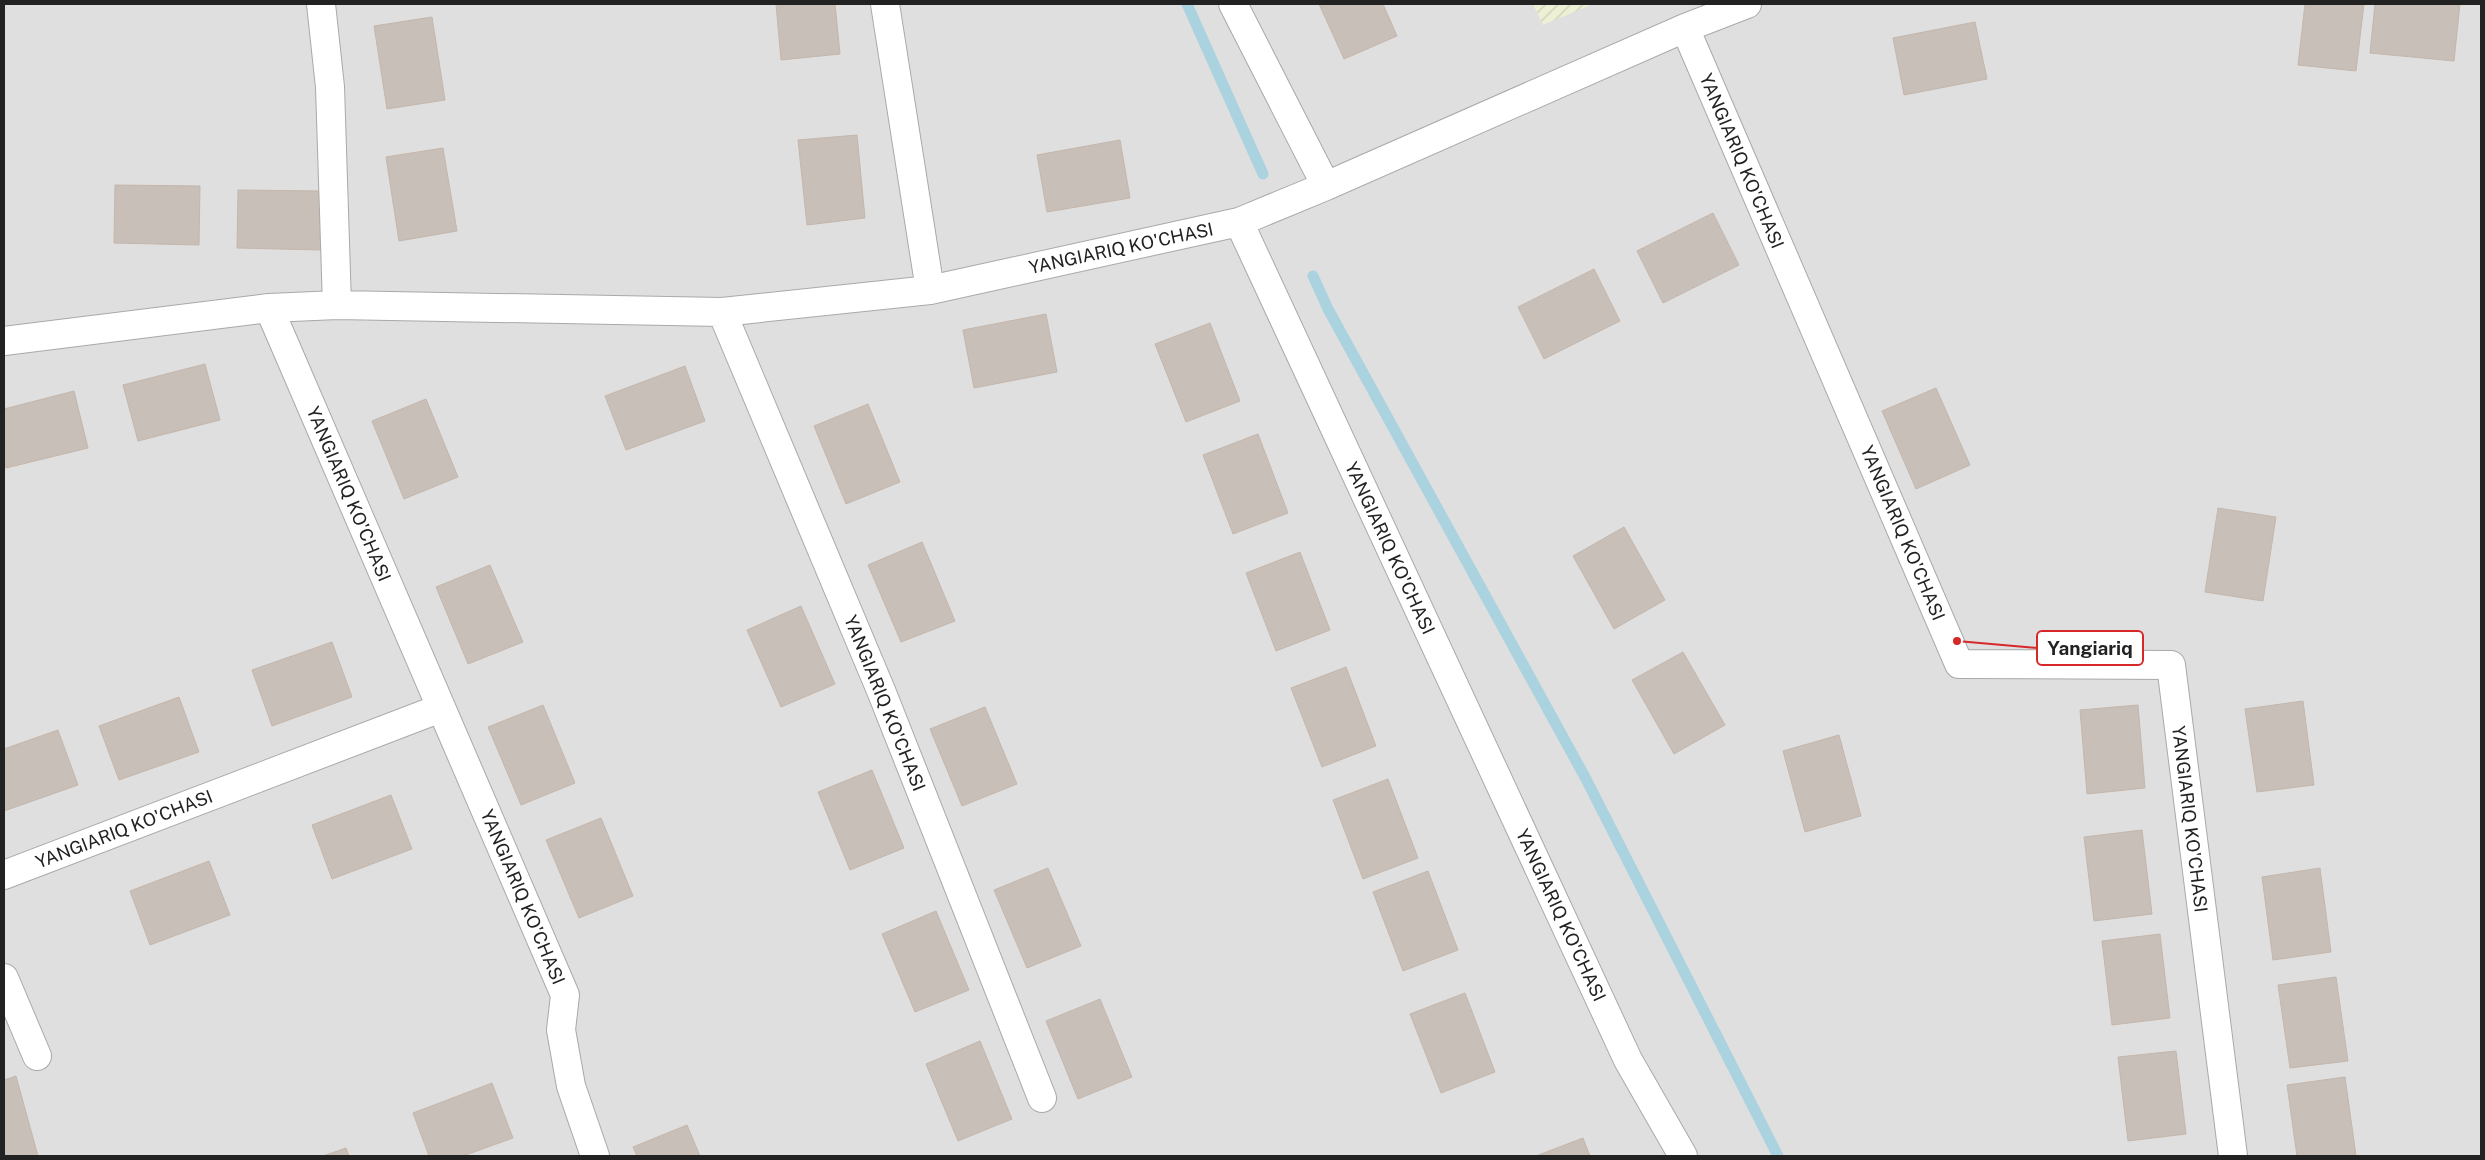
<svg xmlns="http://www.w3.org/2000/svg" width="2485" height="1160" viewBox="0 0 2485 1160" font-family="'Public Sans',sans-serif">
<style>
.residential{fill:#e0dfdf}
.farmland{fill:url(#farmland-furrows)}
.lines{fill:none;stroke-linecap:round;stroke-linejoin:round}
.stream{stroke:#aad3df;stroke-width:11}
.building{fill:#c7bfb8;stroke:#c4b6ab}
.minor-casing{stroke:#a9a9a9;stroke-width:30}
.minor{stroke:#fff;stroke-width:28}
.labels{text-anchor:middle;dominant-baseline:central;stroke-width:4;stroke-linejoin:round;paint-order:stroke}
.street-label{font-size:18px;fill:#222;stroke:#fff}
.leader{fill:none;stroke:#d62828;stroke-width:2}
.callout-dot{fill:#d62828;stroke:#fff;stroke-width:2}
.callout{fill:#fff;stroke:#d62828;stroke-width:2}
.callout-label{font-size:19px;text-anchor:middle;font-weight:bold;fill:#222}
</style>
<defs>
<pattern id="farmland-furrows" width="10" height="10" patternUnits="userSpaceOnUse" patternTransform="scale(1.25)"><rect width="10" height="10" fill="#eef0d5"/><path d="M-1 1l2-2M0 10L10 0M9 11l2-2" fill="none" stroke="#ccceb7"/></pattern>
</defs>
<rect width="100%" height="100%" fill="#f2efe9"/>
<path class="residential" d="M4,4H2481V1156H4Z"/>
<path class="farmland" d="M1533,4H1593L1543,25Z"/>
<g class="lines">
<path class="stream" d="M1187,4L1263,174
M1313,276L1328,309L1586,779L1778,1156"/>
</g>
<path class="building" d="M776,4H835L840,54L781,60Z
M1319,4H1383L1397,36L1344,59Z
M2305,4H2364L2356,71L2298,65Z
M2375,4H2460L2454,61L2370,53Z
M432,17L445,100L387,109L374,26Z
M1975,22L1987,79L1904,95L1893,38Z
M857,135L865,218L807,225L798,140Z
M1120,140L1130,198L1047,212L1037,155Z
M443,148L457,231L399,241L386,157Z
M115,185L200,186L199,245L114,243Z
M238,190L322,191V250L237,248Z
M1713,213L1739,265L1663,303L1637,251Z
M1594,269L1620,321L1544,359L1518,307Z
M1046,314L1057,372L974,388L963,330Z
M1210,323L1240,401L1186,422L1155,344Z
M205,364L220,420L138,441L123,385Z
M685,366L705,421L626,450L605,396Z
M1936,388L1970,465L1916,489L1882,411Z
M74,391L88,448L6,468L4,459V409Z
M426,399L458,477L404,499L372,421Z
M868,404L900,482L846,504L814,426Z
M1258,434L1288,513L1233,534L1203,455Z
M2218,508L2276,517L2263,601L2205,592Z
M1624,527L1665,600L1614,629L1573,556Z
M922,542L955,621L901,642L868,565Z
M1300,552L1330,630L1276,651L1246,573Z
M490,565L523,642L468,664L436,587Z
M801,606L835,684L781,707L747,630Z
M332,642L352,697L272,726L252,670Z
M1683,652L1725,725L1674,754L1632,680Z
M1346,667L1376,746L1322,767L1291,688Z
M179,697L199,752L119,780L99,726Z
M2303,701L2314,785L2257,792L2245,709Z
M543,705L575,783L521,805L488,727Z
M2138,705L2145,788L2087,794L2080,710Z
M985,707L1017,784L962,806L930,729Z
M58,730L78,785L4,811V749Z
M1839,735L1861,816L1805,832L1783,751Z
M872,770L904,848L850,870L818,792Z
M1388,779L1418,858L1363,879L1333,800Z
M391,795L412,849L332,879L312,825Z
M601,818L633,896L579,918L546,840Z
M2142,830L2152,914L2094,921L2084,837Z
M209,861L230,915L150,945L130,891Z
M1048,868L1081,946L1027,968L994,890Z
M2320,868L2331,952L2273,960L2262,877Z
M1428,871L1458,950L1403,971L1373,892Z
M936,911L969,990L915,1012L882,934Z
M2160,934L2170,1018L2112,1025L2102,941Z
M2336,977L2348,1061L2290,1068L2278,985Z
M1465,993L1495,1072L1441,1093L1410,1014Z
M1100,999L1132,1077L1078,1099L1046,1021Z
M980,1041L1012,1119L958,1141L926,1064Z
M2176,1051L2186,1134L2128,1141L2118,1057Z
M16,1076L38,1156H4V1080Z
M2345,1077L2356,1156H2297L2287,1085Z
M492,1083L513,1138L463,1156H429L413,1113Z
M687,1125L700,1156H637L633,1147Z
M1583,1138L1590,1156H1536Z
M346,1148L349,1156H323Z"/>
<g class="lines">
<g class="minor-casing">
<path id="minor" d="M321,4L330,87L337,305
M885,4L930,290
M1233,4L1326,186
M1685,28L1959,664L2171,665L2233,1156
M1239,222L1628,1060L1683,1156
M269,308L565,995L561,1030L571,1086L595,1156
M722,312L882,693L1042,1098
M4,341L269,308L337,305L722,312L930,290L1239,222L1326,186L1685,28L1747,4
M4,875L441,708
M4,978L37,1056"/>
</g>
<use href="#minor" class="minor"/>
</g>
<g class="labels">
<g class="street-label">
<text transform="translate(1742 161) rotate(67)">YANGIARIQ KO'CHASI</text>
<text transform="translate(1121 248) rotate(-12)">YANGIARIQ KO'CHASI</text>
<text transform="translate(349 494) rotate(67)">YANGIARIQ KO'CHASI</text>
<text transform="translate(1903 533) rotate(67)">YANGIARIQ KO'CHASI</text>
<text transform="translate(1390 548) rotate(65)">YANGIARIQ KO'CHASI</text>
<text transform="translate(885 703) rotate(68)">YANGIARIQ KO'CHASI</text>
<text transform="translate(2190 819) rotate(83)">YANGIARIQ KO'CHASI</text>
<text transform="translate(124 829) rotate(-21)">YANGIARIQ KO'CHASI</text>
<text transform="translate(523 897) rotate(67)">YANGIARIQ KO'CHASI</text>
<text transform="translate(1561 915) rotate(65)">YANGIARIQ KO'CHASI</text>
</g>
</g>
<path class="leader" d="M1957 641L2037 648"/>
<circle class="callout-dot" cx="1957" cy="641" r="5"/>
<rect class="callout" x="2037" y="631" width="106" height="34" rx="5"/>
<g class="callout-label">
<text x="2090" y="655">Yangiariq</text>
</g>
<rect width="2485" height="1160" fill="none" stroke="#222222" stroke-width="10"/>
</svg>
